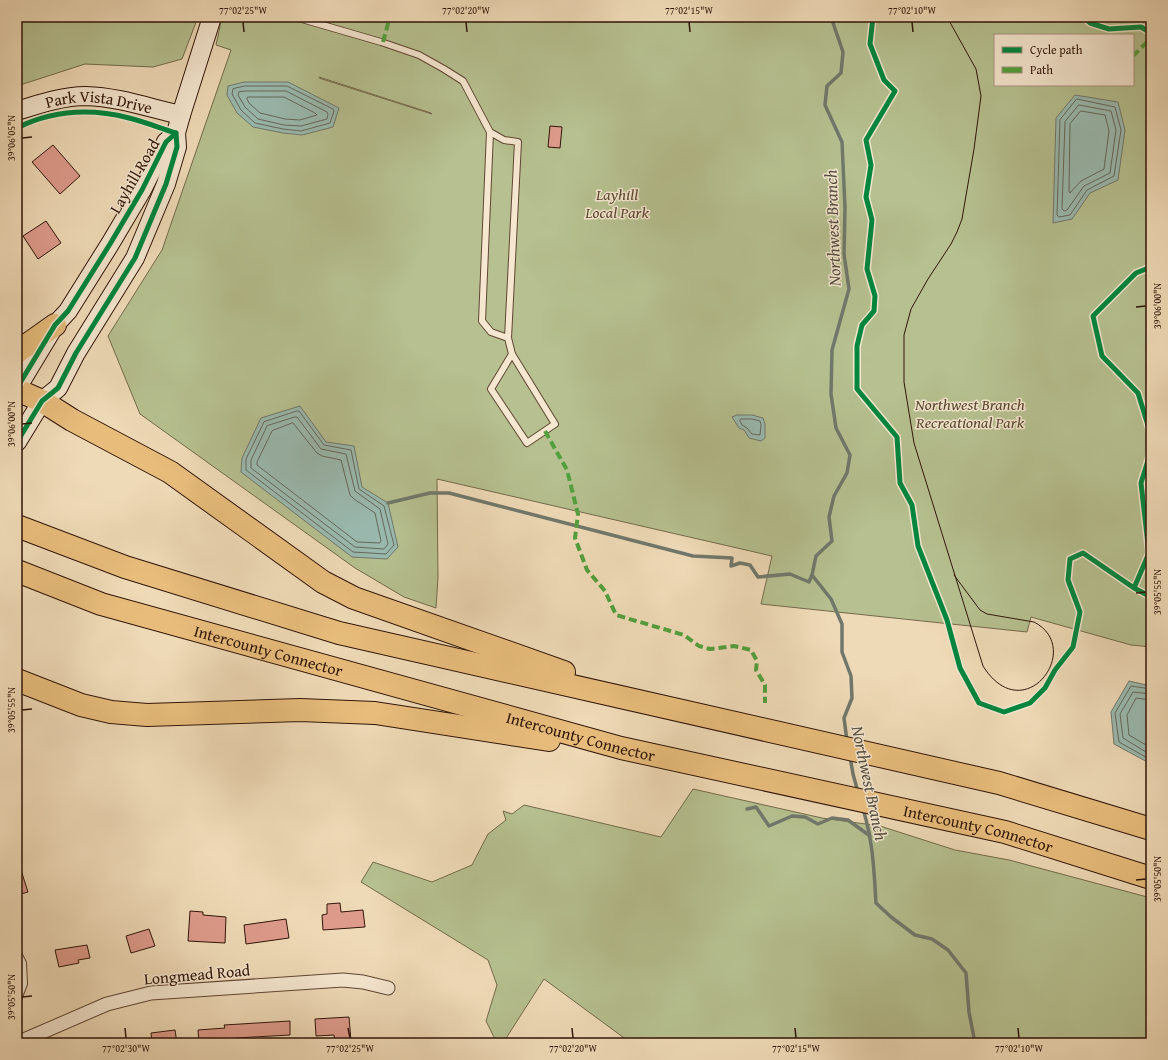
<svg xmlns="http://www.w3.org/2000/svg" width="1168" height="1060" viewBox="0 0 1168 1060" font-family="'Gentium Book Plus',serif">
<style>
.green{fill:#b6c090;stroke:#736a4c;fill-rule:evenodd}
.water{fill:#9abab0;stroke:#70786c}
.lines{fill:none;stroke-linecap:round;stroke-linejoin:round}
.shore{stroke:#65685c;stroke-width:1}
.stream{stroke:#70786c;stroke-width:3.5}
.building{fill:#de9b8c;stroke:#301507}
.lane-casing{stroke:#604633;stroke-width:8}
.street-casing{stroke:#604633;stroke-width:15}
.secondary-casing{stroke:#301507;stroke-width:20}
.highway-casing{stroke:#301507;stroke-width:24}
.lane{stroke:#f5e7d0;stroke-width:6}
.street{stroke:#f5e7d0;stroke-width:13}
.secondary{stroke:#f5e7d0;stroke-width:18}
.highway{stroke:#e8bd7c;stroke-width:22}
.tram{stroke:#301507;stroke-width:1}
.quiet{stroke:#52a03d;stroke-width:4;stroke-dasharray:8 4;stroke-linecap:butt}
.cycleway-casing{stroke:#f5e7d0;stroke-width:8}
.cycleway{stroke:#00873e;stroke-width:5}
.ticks{fill:none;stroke:#301507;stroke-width:1.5}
.labels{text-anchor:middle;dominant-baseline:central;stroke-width:3;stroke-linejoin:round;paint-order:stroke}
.street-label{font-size:16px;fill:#301507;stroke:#f5e7d0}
.park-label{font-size:16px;font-style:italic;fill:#584830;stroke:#f5e7d0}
.water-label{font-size:17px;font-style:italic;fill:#554f42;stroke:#f5e7d0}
.neatline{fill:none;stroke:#301507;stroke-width:1.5}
.ticks-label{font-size:10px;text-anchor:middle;fill:#301507}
</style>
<rect width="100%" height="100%" fill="#efdab7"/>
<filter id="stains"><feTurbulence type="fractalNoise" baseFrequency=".005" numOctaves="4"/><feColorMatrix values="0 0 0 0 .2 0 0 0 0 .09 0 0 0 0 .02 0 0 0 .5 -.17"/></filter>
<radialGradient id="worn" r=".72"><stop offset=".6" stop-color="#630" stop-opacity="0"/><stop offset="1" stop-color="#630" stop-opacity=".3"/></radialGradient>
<path class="green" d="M17,17H198L182,59L153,67L85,64L17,86Z
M222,17H1151V647L1131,645L1031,617L1027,632L761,604L772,556L437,479L438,577L436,608L404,597L355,568L140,414L108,336L162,250L231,50L216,45ZM995,35H1133V85H995ZM319,77L431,113L432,114L319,78Z
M693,789L822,818L880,826L955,850L1009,860L1151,898V1043H631L544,979L503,1043H497L486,1021L497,985L488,960L361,882L373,862L432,882L472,865L488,834L506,820L503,811L512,814L524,805L661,837Z"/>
<path class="water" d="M244,82H288L339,108L333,127L302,135L283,133L253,127L237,113L227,95L228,86Z
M1075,95L1118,102L1125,130L1118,180L1090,193L1072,219L1053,223L1056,118Z
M300,406L326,442L354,446L362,487L388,503L398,547L387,559L352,557L241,472L242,458L261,418Z
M737,415H752L763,418L765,424V438L761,441L749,438L744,430L739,428L732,417Z
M1129,681L1151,686V764L1114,744L1111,712Z"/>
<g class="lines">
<path class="shore" d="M245,86H287L333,109L334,111L330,123L301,131L283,129L255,123L241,110L232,94L233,89Z
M246,91H286L327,112L328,114L327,119L301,126L284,125L258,119L245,107L238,95L239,92Z
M248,97H284L315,113L317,115L300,120L285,119L260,113L249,103L247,99Z
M1077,99L1115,107L1121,130L1114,176L1087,190L1070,215L1059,217L1057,215L1060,120Z
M1079,105L1111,111L1116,130L1110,173L1084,186L1067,210L1064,211L1062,209L1065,122Z
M1081,111L1105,115L1109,131L1104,169L1081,181L1070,193L1069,191L1070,124Z
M297,411H299L324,445L351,450L359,489L384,506L394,545L386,554L353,552L246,470V459L264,422Z
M295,417H297L321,449L346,454L355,491L380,509L388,544L384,549L355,547L251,468V460L267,426Z
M741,419H752L760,421L761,425L760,435L752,434L747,428L742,425L740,421Z
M293,423L317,453L322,456L341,460L350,495L354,499L375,513L381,541L380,543L357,542L257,465V462L272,431Z
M1151,689L1131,686L1115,713L1119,742L1151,760
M1151,694L1133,692L1120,714L1123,738L1151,755
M1151,700L1136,698L1127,715L1129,735L1151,748"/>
<path class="stream" d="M831,17L843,52L841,73L827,86L825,105L842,142L845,208L844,254L849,289L832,350L831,394L836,428L850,455L847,473L834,496L829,517L832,541L816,556L812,575L831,599L842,624V652L851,676L852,698L844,718L847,741
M388,503L430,493H449L693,556L732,558L731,566L740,563L750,565L758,577L790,574L809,582L812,575
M850,757L853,774L858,792
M747,809L756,807L769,826L792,816L805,817L818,824L832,818L848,820L870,836
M863,809C873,841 874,870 876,903L891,917L915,935L932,939L948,950L966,973L969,1012L975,1043"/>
</g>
<path class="building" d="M550,126L562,127L560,148L548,147Z
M53,145L80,176L60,194L32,162Z
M46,221L61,243L38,259L23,236Z
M17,864H19L28,892L17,895Z
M340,903L341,912L363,910L365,927L323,930L322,915L327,914V904Z
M190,911L203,912V915L226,917L225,943L188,941Z
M286,919L289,938L246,944L244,925Z
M149,929L155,946L131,953L126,936Z
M87,945L90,958L78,960L79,963L59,967L55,950Z
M349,1017L351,1041L335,1043L334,1035L316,1036L315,1019Z
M290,1021V1035L236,1038L237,1043H199L198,1030L225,1028L224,1025Z
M175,1030L177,1043H152L151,1033Z"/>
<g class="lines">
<g class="lane-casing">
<path id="lane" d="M295,17L381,42L419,55L444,69L463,81L490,132L504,140L518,142L508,338L512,354L555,424L527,443L491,389L512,354
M490,132L482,321L491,332L508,338
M17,951L23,963L24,984L17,1002"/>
</g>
<g class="street-casing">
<path id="street" d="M17,1043L107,1004L151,993L343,980L363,982L388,988"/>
</g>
<g class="secondary-casing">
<g id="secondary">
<path id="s1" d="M17,111C39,104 63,96 86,96C119,97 149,108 181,115"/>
<path d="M17,388L55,325L68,311L110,244L142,190L166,142L176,133"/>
<path d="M17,442L42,401L58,388L76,353L135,258L166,184L177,147L176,133L181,115L212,17"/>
</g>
</g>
<g class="highway-casing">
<g id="highway">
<path d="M17,352L55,325"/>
<path d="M17,390L42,401L72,420L170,472L323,582L354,598L564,672"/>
<path d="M17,526L125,567L339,633L999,783L1151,829"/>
<path id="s2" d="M17,571L101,604L621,748L1005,832L1151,878"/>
<path d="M17,680L81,705L111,712L147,715L300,710L375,713L549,740"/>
</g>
</g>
<use href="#lane" class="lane"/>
<use href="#street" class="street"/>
<use href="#secondary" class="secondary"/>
<use href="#highway" class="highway"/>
<path class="tram" d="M947,17L976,69L981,96L974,149L962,219L957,232L951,244L928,279L911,309L904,335V382L914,443L983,666C1024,731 1085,648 1034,622L987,614L980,610L954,575"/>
<path class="quiet" d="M383,42L389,20V17
M1133,56L1151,38
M545,431L567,470L578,514L575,538L587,570L605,591L616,615L684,635L699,646L710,649L734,646L751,650L757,661L756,670L765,685V703"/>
<g class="cycleway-casing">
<path id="cycleway" d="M873,17L870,44L884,80L895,91L866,140L871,165L866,197L872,220L867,269L875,296L874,311L862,325L857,346V389L897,437L900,483L912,505L918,546L947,620L960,668L979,703L1004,712L1030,703L1045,688L1055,670L1073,647L1080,612L1068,580L1070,559L1083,553L1134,588L1151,597
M1084,17L1090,23L1109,29L1141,27L1151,33
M17,128C53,110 90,108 129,118C145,122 160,128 176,133
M1151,267L1136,273L1093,316L1102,356L1138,393L1151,435
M17,388L55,325L68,311L110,244L142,190L166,142L176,133
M17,442L42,401L58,388L76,353L135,258L166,184L177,147L176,133
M1134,588L1149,553L1141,483L1151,451"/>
</g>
<use href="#cycleway" class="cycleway"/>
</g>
<path class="ticks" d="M243,22L244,32M466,22L467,32M689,22L690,32M912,22L913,32M22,138L32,137M1136,307L1146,306M22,424L32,423M1136,593L1146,592M22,710L32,709M1136,880L1146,879M22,997L32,996M125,1028L126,1038M348,1028L350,1038M572,1028L573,1038M795,1028L796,1038M1018,1028L1019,1038"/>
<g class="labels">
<g class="street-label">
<text stroke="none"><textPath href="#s1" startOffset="84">Park Vista Drive</textPath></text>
<text transform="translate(134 176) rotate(-60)">Layhill Road</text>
<text stroke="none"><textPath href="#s2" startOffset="264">Intercounty Connector</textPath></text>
<text stroke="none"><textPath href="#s2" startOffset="588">Intercounty Connector</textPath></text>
<text stroke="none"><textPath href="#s2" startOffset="996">Intercounty Connector</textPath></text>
<text transform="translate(197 974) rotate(-5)">Longmead Road</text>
</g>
<g class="park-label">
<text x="617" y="194">Layhill<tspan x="617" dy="18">Local Park</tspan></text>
<text x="970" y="404">Northwest Branch<tspan x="970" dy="18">Recreational Park</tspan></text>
</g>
<g class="water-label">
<text transform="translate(832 228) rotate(-92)">Northwest Branch</text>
<text transform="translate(870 783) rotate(78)">Northwest Branch</text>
</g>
</g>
<rect width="1168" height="1060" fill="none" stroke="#efdab7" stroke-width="44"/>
<rect x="994" y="34" width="140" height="52" fill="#f5e7d0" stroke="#a69380"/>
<rect x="1002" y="47" width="20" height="6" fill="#00873e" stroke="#a69380"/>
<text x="1030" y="54" font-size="12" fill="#301507">Cycle path</text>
<rect x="1002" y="67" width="20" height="6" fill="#52a03d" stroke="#a69380"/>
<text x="1030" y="74" font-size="12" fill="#301507">Path</text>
<rect x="22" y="22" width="1124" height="1016" class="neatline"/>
<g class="ticks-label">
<text x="243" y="14">77°02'25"W</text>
<text x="466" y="14">77°02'20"W</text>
<text x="689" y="14">77°02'15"W</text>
<text x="912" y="14">77°02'10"W</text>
<text transform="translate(11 138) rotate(-90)" y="4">39°06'05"N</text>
<text transform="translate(1157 306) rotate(-90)" y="4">39°06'00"N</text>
<text transform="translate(11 424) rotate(-90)" y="4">39°06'00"N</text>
<text transform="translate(1157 592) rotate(-90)" y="4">39°05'55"N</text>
<text transform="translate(11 710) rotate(-90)" y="4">39°05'55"N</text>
<text transform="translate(1157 879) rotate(-90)" y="4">39°05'50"N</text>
<text transform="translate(11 997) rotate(-90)" y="4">39°05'50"N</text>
<text x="126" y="1052">77°02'30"W</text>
<text x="350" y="1052">77°02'25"W</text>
<text x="573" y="1052">77°02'20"W</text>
<text x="796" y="1052">77°02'15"W</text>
<text x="1019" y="1052">77°02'10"W</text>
</g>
<rect width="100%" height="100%" filter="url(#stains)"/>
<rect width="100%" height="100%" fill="url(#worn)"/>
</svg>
